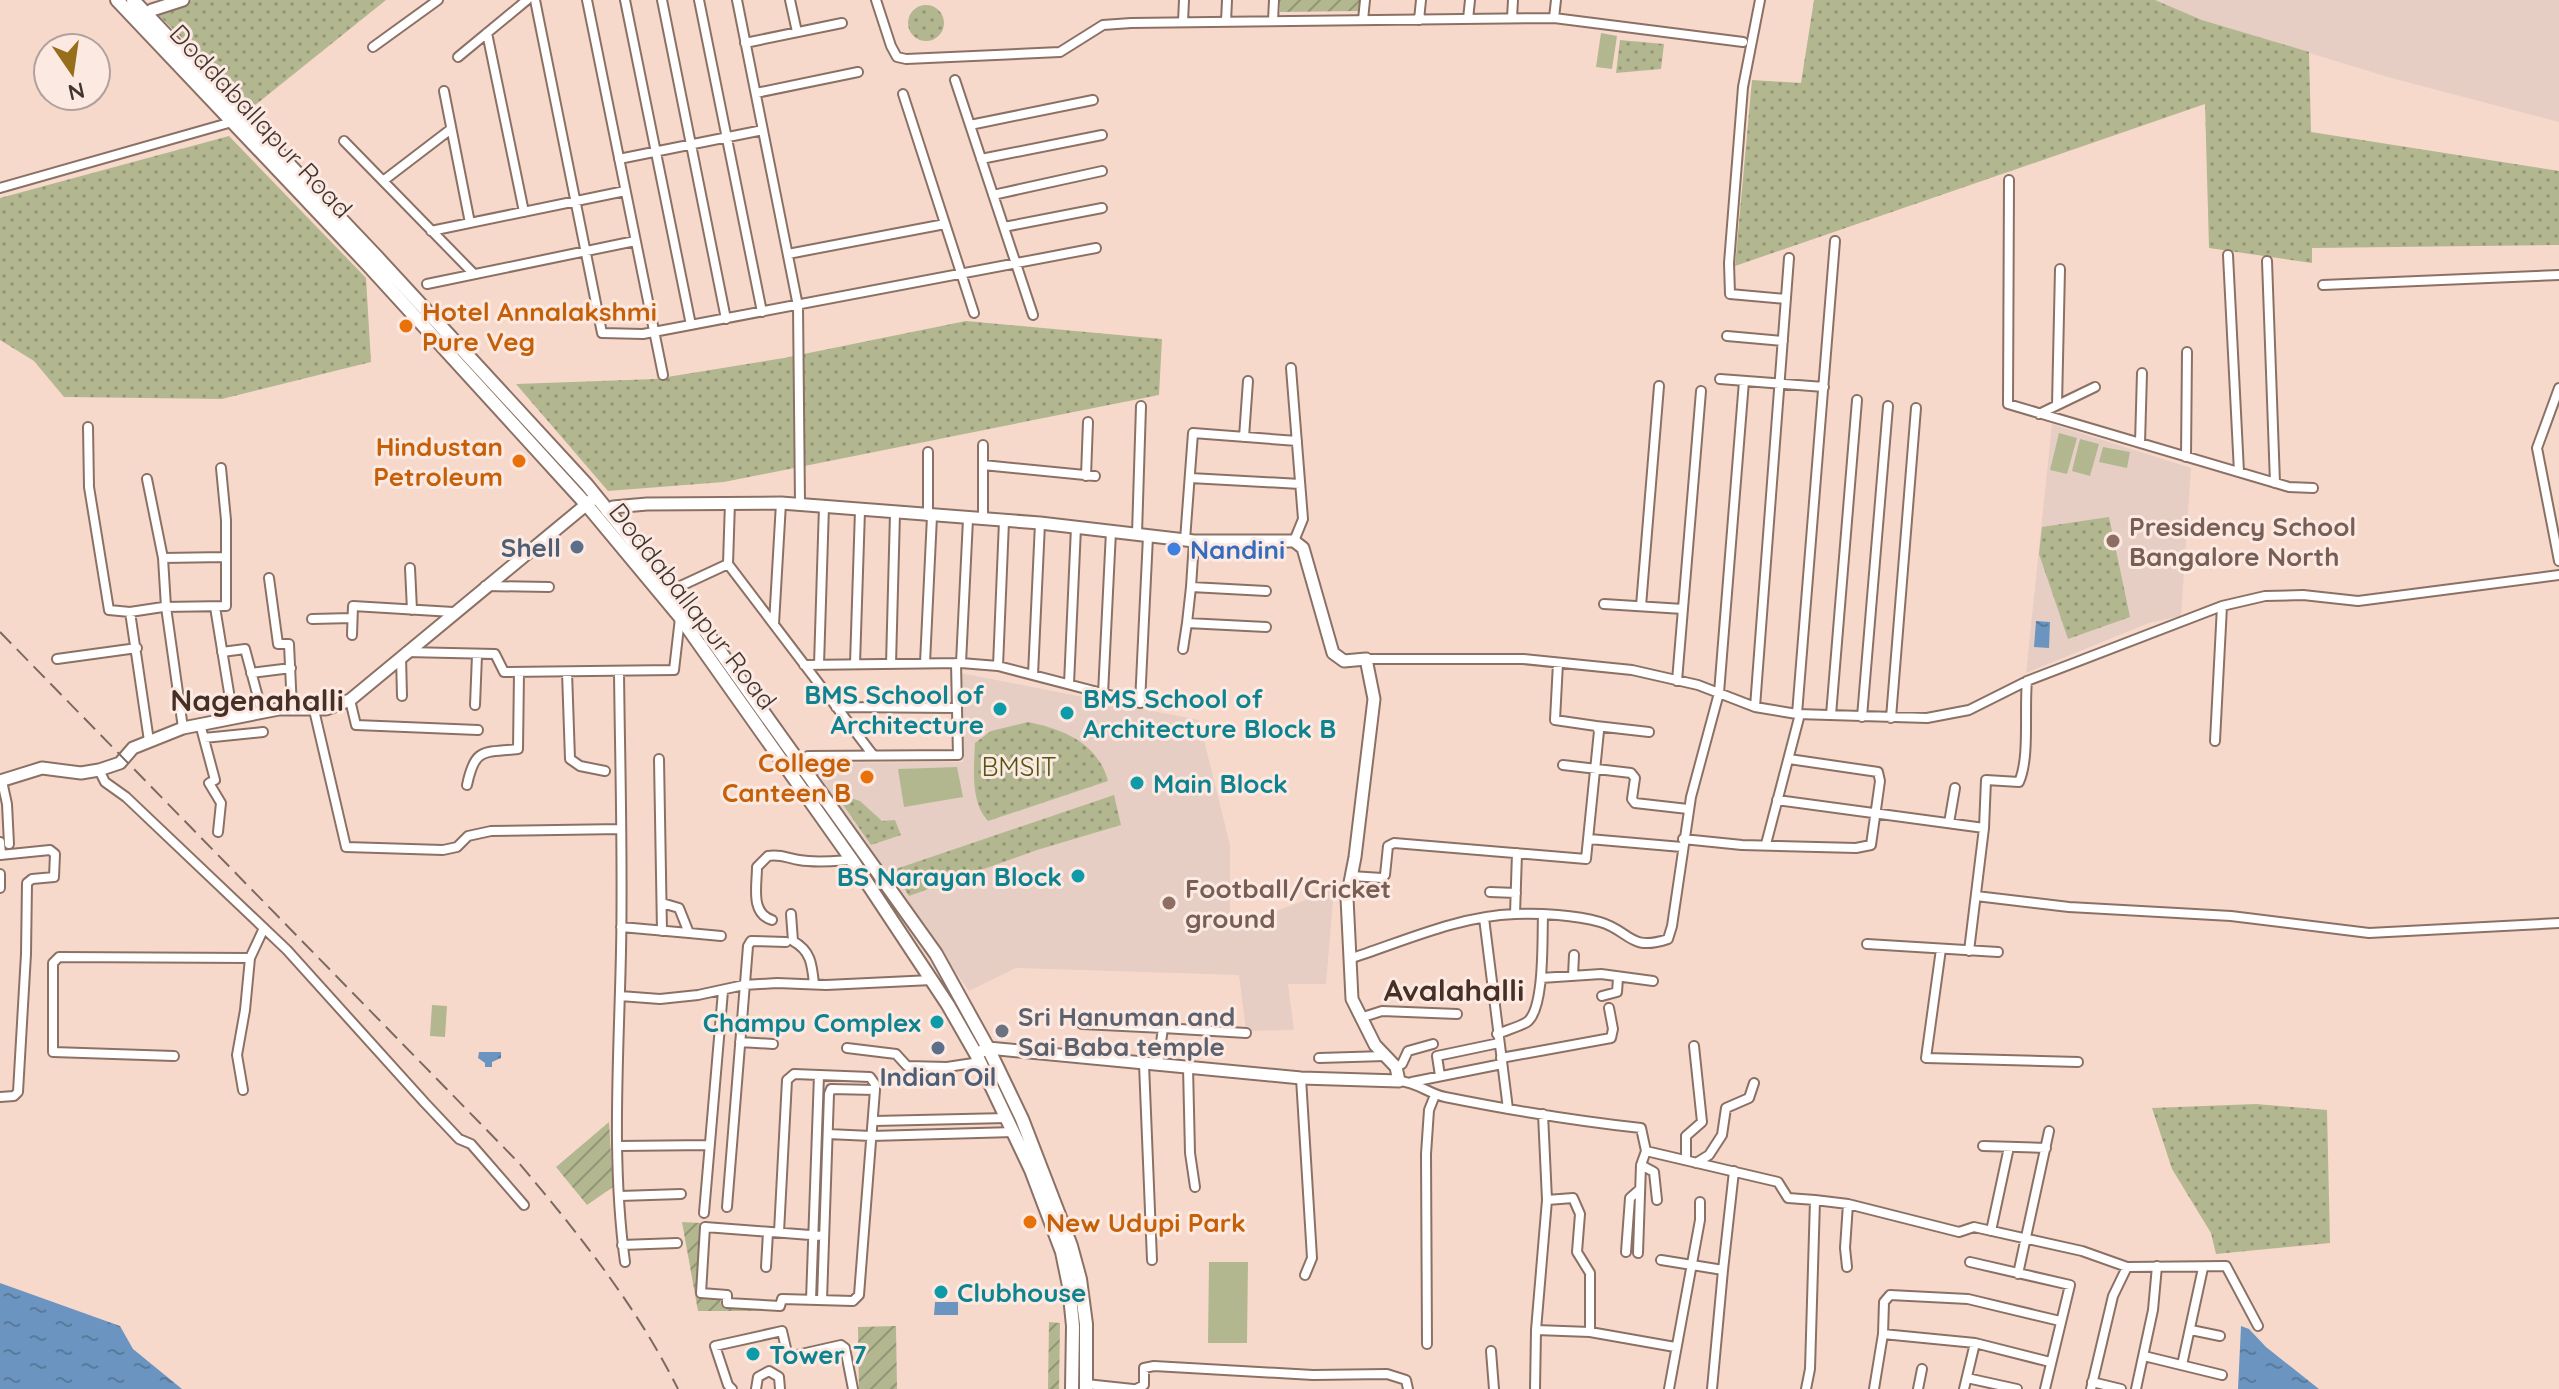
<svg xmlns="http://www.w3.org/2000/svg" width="2559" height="1389" viewBox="0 0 2559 1389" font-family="Quicksand,sans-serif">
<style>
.education{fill:#e6cec5}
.grass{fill:url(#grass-dots)}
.garden{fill:url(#garden-furrows)}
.pitch{fill:#b3b790}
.water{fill:url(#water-ripples)}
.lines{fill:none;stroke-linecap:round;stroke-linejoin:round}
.street-casing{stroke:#8b7165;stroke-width:12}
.secondary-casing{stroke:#8b7165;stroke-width:15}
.primary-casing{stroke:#8b7165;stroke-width:16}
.street{stroke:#fff;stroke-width:8}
.secondary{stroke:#fff;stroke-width:11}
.primary{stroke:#fff;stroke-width:12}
.rail{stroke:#7b6a62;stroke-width:2;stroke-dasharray:16 8;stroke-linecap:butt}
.food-dot{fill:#e8710a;stroke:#fce9e2;stroke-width:3}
.education-dot{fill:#8d6e63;stroke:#fce9e2;stroke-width:3}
.service-dot{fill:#5c6f8a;stroke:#fce9e2;stroke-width:3}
.shop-dot{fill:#3f7fe0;stroke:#fce9e2;stroke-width:3}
.culture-dot{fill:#0f9aa8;stroke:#fce9e2;stroke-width:3}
.worship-dot{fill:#6b7280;stroke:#fce9e2;stroke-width:3}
.labels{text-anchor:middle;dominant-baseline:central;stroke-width:6;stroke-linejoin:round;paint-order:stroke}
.street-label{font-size:26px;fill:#403530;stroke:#fce9e2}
.food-label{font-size:26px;font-weight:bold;fill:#c56008;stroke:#fce9e2;text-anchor:start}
.education-label{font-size:26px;font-weight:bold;fill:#785e54;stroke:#fce9e2;text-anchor:start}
.service-label{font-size:26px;font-weight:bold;fill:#4e5e75;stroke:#fce9e2;text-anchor:end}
.shop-label{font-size:26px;font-weight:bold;fill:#366cbe;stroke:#fce9e2;text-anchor:start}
.culture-label{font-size:26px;font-weight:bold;fill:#0d838f;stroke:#fce9e2;text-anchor:start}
.park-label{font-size:26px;fill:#535611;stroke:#fce9e2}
.worship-label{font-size:26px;font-weight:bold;fill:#5b616d;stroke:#fce9e2;text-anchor:start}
.quarter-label{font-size:30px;font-weight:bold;fill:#462f25;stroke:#fce9e2}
</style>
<defs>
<pattern id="grass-dots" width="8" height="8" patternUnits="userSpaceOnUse" patternTransform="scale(2)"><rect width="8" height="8" fill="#b3b790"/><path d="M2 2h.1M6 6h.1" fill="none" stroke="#939676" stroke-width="1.8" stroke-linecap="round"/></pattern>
<pattern id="garden-furrows" width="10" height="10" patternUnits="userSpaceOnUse" patternTransform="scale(2)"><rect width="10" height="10" fill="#b3b790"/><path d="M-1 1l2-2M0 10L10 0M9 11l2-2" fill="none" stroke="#939676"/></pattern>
<pattern id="water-ripples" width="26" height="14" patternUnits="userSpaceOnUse" patternTransform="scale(2)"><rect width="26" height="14" fill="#6b94c0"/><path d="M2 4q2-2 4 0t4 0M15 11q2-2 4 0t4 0" fill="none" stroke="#597a9c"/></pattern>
</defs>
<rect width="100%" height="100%" fill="#f7d9cc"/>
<path class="education" d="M2155,0H2559V122L2391,78L2202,20Z
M2052,424L2191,468L2181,616L2149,623L2026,673Z
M961,673L1199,720L1230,845V929L1334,889L1326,984H1288L1294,1030L1246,1031L1239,975L1016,968L969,991L809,763L963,762Z"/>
<path class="grass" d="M192,0H386L254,106L156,13Z
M1814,0H2155L2202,20L2309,52L2311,132L2559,171V245L2312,248V263L2209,248L2205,104L1735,266L1752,80L1801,83Z
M908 23a18 18 0 1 1 36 0a18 18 0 1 1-36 0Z
M1620,40L1664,44L1661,69L1616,73Z
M229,136L366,278L371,362L222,399L64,397L34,361L0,340V198Z
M966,321L1162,339L1159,395L724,482L608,491L516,384L655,379L784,358Z
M2109,517L2130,617L2068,639L2039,554L2042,527Z
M1028,722C1063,729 1098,743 1108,781L988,821C970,802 974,768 975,743L991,731Z
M1114,795L1121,825L1037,850L909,896L893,870Z
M844,796L860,801L882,821L895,820L901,835L871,845L839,799Z
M2256,1104L2327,1110L2330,1243L2216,1254L2211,1233L2172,1169L2152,1108Z"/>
<path class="garden" d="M1280,0H1361L1360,11L1280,12Z
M609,1122L613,1187L587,1205L556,1167Z
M682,1222L700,1223L697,1296L720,1298L721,1305L774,1308V1311H698Z
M1049,1322L1060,1323L1059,1389H1048Z
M896,1326L897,1389H859L858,1327Z"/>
<path class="pitch" d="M1601,33L1617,36L1612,69L1596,67Z
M2059,433L2077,438L2067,474L2050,470Z
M2080,439L2099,444L2090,476L2072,471Z
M2103,447L2130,452L2127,468L2099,462Z
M957,767L963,797L904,807L898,769Z
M432,1005L447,1006L445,1037L430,1036Z
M1209,1262H1248L1247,1343H1208Z"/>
<path class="water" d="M2036,621L2050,622L2049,648L2034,647Z
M479,1052H501V1058L492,1062V1067H485V1063L478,1058Z
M0,1283L120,1326L133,1349L182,1389H0Z
M935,1302H958V1315H934Z
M2241,1326L2249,1329L2266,1347L2319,1389H2238Z"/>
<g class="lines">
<g class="street-casing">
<path id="street" d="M535,0L602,333L643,334L1096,248
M587,0L663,375
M625,0L691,325
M662,0L726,319
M699,0L762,312
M737,0L798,306L800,504
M790,0L797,32
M876,0L891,46L897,57L906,59L1060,52L1103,25L1131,23L1554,18L1743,42
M1760,0L1743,87L1729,263L1730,294L1786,299
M1512,18L1513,0
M1554,18L1556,0
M1468,19L1470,0
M1363,20L1365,0
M1419,20L1421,0
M1273,21L1274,0
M1183,22L1184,0
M1226,22L1227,0
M487,33L524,212
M745,43L842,23
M373,47L438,0
M458,57L527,0
M955,80L1033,315
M444,91L470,223
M756,93L858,72
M903,94L974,313
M970,125L1093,100
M344,141L474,274
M619,159L763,130
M981,159L1102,135
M2009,180L2008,404L2289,487L2313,488
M383,181L451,129
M0,188L232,122
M993,195L1102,171
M1004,227L1102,208
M431,231L625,191
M788,254L945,224
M2228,255L2239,472
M2267,261L2275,483
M427,284L635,241
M2323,285L2559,275
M1727,336L1783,341
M1291,368L1303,519L1294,541
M1720,379L1824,387
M2559,388L2537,448L2559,561
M2057,405L2060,269
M2039,414L2095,387
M88,427L89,487L109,610L130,612L163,607L226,606V520L221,468
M1244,437L1248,381
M2140,443L2142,373
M928,452V516
M2186,457L2187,352
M983,465L1095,476
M1086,476L1088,422
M1190,478L1300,484
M147,479L163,558
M730,502L728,564L873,755
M983,520V445
M1137,534L1141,406
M1185,540L1193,433L1297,441
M1194,541L1191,587L1266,591
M410,568L412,610
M269,578L278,644H289L292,709
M485,586L549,587
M1191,587L1187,623L1266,627
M672,590L728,564
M1604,604L1683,609
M1641,606L1659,386
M215,607L233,717
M130,612L149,741
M312,619L352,618
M774,624L781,503
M352,635L353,606L453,612
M1183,649L1187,623
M222,652L245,649L262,712
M406,652L495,654L504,672L674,670L680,618
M401,657L402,696
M57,659L137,648
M1366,659H1523L1632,670L1698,685L1755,707L1797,714L1927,718L1969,710L2027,681L2222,606L2265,596L2303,595L2358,601L2559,575
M925,663L932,516
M961,663L968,519
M855,664L860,510
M891,664L895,513
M804,665L961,663L998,666L1140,703L1148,536
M819,665L824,506
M998,666L1004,521
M619,671C620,764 623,858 621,951C619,1054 611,1160 625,1262
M567,672L570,759L580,766L605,771
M251,673L291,668
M1033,675L1040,523
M1677,681L1701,391
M1069,684L1076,527
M1103,694L1111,531
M350,700L356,725L478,730
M475,705L477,655
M836,707L957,708
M1755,707L1789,258
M314,710L346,847L443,850L457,847L468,836L491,831L621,829
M1797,714L1835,241
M1831,715L1857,400
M1862,717L1888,406
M1891,718L1916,408
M200,724L215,780L209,783L221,803L218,832
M1596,726L1649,732
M183,728L166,607L163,558L225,557
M204,738L263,732
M2215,741L2222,606
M808,756L958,755L956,663
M659,759L662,931
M1563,765L1631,773L1635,778L1632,799L1635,803L1688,809
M99,770L105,782L126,797L287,950L425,1103L459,1139L471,1144L524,1205
M2,781L7,804L9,844
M467,785C475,747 483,753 518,749L519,672
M1777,800L1984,828L1969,951
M1949,823L1955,788
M1984,828L1986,780L2019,782C2030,758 2024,710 2027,681
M1589,839L1682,847
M1683,839L1742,845L1856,848L1871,845L1880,781L1878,772L1789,759
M0,842L1,855
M1766,844L1800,714
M0,855L50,850L55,854L54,877L32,879L27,883L26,954L18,1092L14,1096L0,1097
M0,874V888
M1351,876L1382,878L1385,875L1388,846L1394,843L1586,859L1599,731L1596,726L1555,720L1558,663
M1490,892L1516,893
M1976,896L2069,907L2231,916L2369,933L2559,923
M662,903L679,908L689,933L721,936
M791,914L793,941C811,951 812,964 814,984
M1515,914L1517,853
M1484,918L1508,1109
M772,920C750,913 757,886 757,867L768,856C781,854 787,858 799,860C816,863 834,861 851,860
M621,927L689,933
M1867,944L1998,952
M1941,949L1926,1058L2078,1062
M1349,959C1402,942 1458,916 1515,914C1541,913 1575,915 1600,922C1631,931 1629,952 1668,939L1672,926L1691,797L1719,693L1744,381
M1573,976L1574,955
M1541,978L1601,974L1653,981
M620,996L660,999L698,995L744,985L777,983L826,985L932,980
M1602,996L1617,992L1618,978
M1360,1018L1382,1011L1457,1014
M1082,1024L1163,1028L1158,1064
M1163,1028L1246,1033
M1497,1034C1507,1030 1519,1027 1527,1022C1545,1009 1542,937 1543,915
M740,1042L773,1044
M847,1048L896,1054L907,1066L947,1067L980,1062
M174,1056L53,1052V963L59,957L250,958
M1319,1058L1385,1056
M1501,1058L1611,1038L1613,1029L1609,1008
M1144,1064L1152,1260
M1188,1067L1190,1153L1195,1187
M1396,1067L1402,1064L1408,1051L1433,1044
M1440,1076L1437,1056L1499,1043
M1301,1078L1312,1258L1305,1275
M1399,1081C1417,1082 1429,1094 1445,1097C1510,1110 1575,1121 1641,1128L1646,1151L1778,1182L1788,1198L1815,1200L1810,1369L1806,1389
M1412,1082L1502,1064
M243,1090L237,1055L245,1010L250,958L264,928
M1543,1114L1547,1200
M874,1121L1007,1118
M828,1134L871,1136L1014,1132
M619,1146L709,1145
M1983,1146L2046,1148
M1686,1160V1136L1702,1122L1694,1046
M1696,1163L1709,1155L1722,1135L1726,1108L1749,1098L1754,1083
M1641,1165L1654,1172L1657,1200
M620,1196L681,1194
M1815,1200L1848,1204L1959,1232L1974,1227L2082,1251L2127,1267L2226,1266L2258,1326
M727,1207L748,946L751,941L786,942
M704,1213L723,991
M1991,1231L2009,1147
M779,1232L787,1080L794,1074L870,1077L875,1084V1090
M622,1245L677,1243
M1626,1252L1630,1198L1639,1190
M1638,1253L1641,1165L1646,1151
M1661,1260L1723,1270L1712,1389
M1970,1262L2070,1285L2045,1389
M766,1267L768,1232
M1847,1267L1845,1248L1848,1204
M1723,1270L1734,1171
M2018,1274L2049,1131
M811,1300L819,1075
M822,1300L829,1094L831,1089L875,1090L859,1295L853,1301L782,1299L780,1306L727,1303V1295L701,1293L705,1227L823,1236
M1536,1330L1590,1332
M2191,1330L2220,1336
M1883,1334L1975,1343
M1427,1344L1426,1154L1429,1110L1435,1095
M1491,1351L1494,1389
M2144,1356L2222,1375
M2182,1365L2203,1268
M1967,1378L2017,1389
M2092,1382L2121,1389
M1086,1384L1133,1389
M732,1389L728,1385L715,1346L782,1331L788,1357L841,1345L845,1348L853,1389
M756,1389L758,1377L769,1371L779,1377L780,1389
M1136,1389L1144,1385V1368L1154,1366L1313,1375L1387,1374L1406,1380L1408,1389
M1535,1389L1536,1330L1547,1200L1573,1198L1580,1214L1577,1252L1590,1273V1332L1675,1347
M1669,1389L1700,1220V1202
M1874,1389L1883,1334L1884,1302L1890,1295L1968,1299L2060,1321
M1918,1389L1922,1369
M1964,1389L1975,1343L2050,1362
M2091,1389L2113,1296L2127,1267
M2136,1389L2153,1310L2157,1266"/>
</g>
<g class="secondary-casing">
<path id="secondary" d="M140,19L152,10L183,0
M607,511L613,507L647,504L781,503L1040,523L1194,541H1294L1303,548L1333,653L1344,661L1366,659L1374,699L1355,857L1347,898L1352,999L1375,1045L1396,1067L1399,1081L1301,1078L988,1048L976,1054
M0,781L42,768L81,773L99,770L120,763L133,748L183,728L279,709H326L350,700L593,499"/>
</g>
<g class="primary-casing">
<path id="primary" d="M117,0L368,265L586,504L680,617L854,863L948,1005L976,1054L1031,1170L1062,1252L1069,1286L1073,1326L1072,1389
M133,0L377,257L587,485L704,629L936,954L988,1048L1022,1119L1071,1246L1080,1279L1086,1324V1389"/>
</g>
<use href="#street" class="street"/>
<use href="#secondary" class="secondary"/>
<use href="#primary" class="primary"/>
<path class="rail" d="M0,632L518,1162C578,1233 636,1305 678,1389"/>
</g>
<g class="food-dot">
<circle cx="406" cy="326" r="8"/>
<circle cx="519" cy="461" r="8"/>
<circle cx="867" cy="777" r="8"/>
<circle cx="1030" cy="1222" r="8"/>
</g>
<g class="education-dot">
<circle cx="2113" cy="541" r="8"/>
<circle cx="1169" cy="903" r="8"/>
</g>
<g class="service-dot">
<circle cx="577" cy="547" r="8"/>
<circle cx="938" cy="1048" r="8"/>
</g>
<circle class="shop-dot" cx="1174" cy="549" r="8"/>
<g class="culture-dot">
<circle cx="1000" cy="709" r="8"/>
<circle cx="1067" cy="713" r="8"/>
<circle cx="1137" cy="783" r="8"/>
<circle cx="1078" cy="876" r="8"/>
<circle cx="937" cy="1022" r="8"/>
<circle cx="941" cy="1292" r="8"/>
<circle cx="753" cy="1354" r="8"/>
</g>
<circle class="worship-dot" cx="1002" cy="1031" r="8"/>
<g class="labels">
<g class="street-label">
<text transform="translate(261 121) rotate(47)">Doddaballapur Road</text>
<text transform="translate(693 606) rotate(52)">Doddaballapur Road</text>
</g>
<g class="food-label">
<text x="422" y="311">Hotel Annalakshmi<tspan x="422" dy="30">Pure Veg</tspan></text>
<text x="503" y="446" text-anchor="end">Hindustan<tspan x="503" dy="30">Petroleum</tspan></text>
<text x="851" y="762" text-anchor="end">College<tspan x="851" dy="30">Canteen B</tspan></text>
<text x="1046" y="1222">New Udupi Park</text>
</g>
<g class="education-label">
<text x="2129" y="526">Presidency School<tspan x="2129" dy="30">Bangalore North</tspan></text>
<text x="1185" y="888">Football/Cricket<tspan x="1185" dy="30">ground</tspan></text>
</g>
<g class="service-label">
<text x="561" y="547">Shell</text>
<text x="938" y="1076" text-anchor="middle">Indian Oil</text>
</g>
<g class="shop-label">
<text x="1190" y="549">Nandini</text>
</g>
<g class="culture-label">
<text x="984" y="694" text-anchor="end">BMS School of<tspan x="984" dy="30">Architecture</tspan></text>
<text x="1083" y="698">BMS School of<tspan x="1083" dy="30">Architecture Block B</tspan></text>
<text x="1153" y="783">Main Block</text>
<text x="1062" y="876" text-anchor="end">BS Narayan Block</text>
<text x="921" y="1022" text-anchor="end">Champu Complex</text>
<text x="957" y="1292">Clubhouse</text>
<text x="769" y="1354">Tower 7</text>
</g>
<g class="park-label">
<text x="1019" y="766">BMSIT</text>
</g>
<g class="worship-label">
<text x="1018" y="1016">Sri Hanuman and<tspan x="1018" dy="30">Sai Baba temple</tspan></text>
</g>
<g class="quarter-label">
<text x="257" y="700">Nagenahalli</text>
<text x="1454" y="990">Avalahalli</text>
</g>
</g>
<g transform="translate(72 72) rotate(167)"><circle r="38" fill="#fce9e2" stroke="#b1a19b" stroke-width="2"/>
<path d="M0-6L14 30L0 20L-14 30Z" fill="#976e1a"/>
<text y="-12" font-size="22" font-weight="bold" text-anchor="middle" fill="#403530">N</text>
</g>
</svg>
